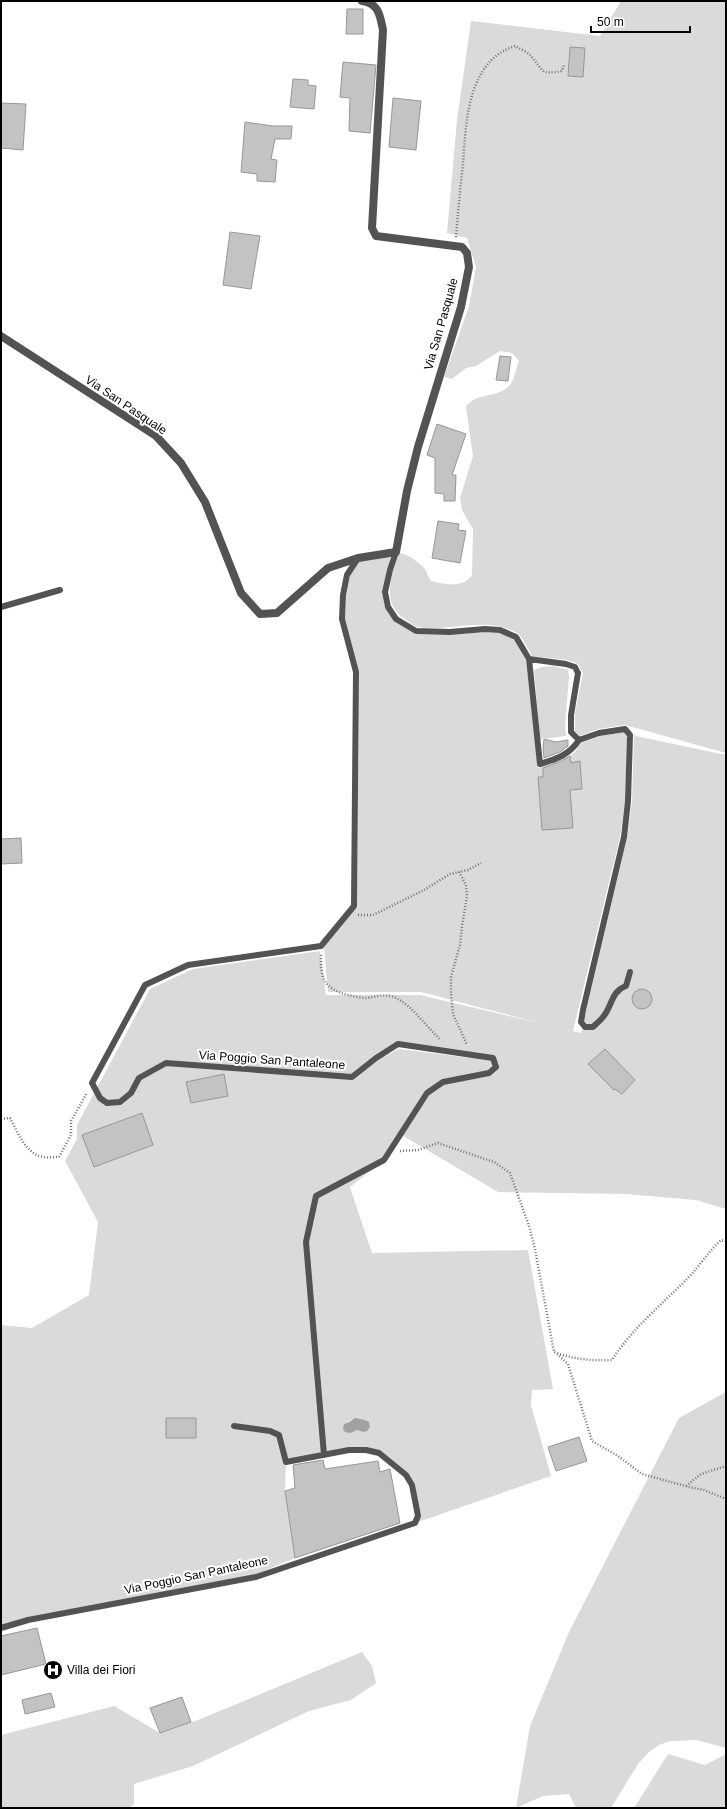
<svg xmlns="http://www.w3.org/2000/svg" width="727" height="1809" viewBox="0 0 727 1809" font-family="Helvetica,sans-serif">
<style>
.green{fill:#dadada;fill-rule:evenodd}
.water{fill:#a1a1a1}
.building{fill:#c3c3c3;stroke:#979797}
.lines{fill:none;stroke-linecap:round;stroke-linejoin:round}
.path{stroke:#757575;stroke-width:2.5;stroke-dasharray:1 2;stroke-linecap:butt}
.service{stroke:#535353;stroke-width:6}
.minor{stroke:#535353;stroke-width:8}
.labels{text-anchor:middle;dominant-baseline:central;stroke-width:4;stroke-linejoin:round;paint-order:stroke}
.street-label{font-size:12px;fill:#000;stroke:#fff}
.poi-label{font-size:12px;fill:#000;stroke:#fff;text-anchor:start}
</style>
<rect width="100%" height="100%" fill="#fff"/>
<path class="green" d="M621,1H726V753L625,725L598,729L580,736L575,731V713L583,673L578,664L567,660L532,656C528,649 523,637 517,633C492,618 460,628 433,628C428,628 422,628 418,627C413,626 409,622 405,619C380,604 392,575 399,553C409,554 418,562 425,569C427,573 428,577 431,581C445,584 462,589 472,575L473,529L462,510L460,498L473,456L466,407C476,391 501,400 512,382C515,376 516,368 519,361L512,353L500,351L476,366L466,368L452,379L444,377L469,306L476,267L467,238L447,233L457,120L471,21L600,36Z
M391,555L382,592L385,608L394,621L415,634L450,635L485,632L500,633L514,639L526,661L538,768L565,759L575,752L581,743L600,736L624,732L627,736L625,801L620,837L573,1031L581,1033L627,838L632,801L634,734L636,736L726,755V1209L696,1200L626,1194L498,1192L400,1134L384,1160L350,1187L372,1253L528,1250L553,1389L532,1390L531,1405L551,1476L415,1523L418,1516L412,1485L397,1466L379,1453L366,1450L286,1462L285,1491L295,1558L247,1578L1,1628V1325L32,1328L89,1295L98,1222L65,1161L77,1139V1125L150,989L193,969L320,951L326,995H420L543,1024L421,992H328L324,947L357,907L359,672L345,619L346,596L350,576L360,560ZM398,1044L463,1053L470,1058L399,1049L377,1060Z
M553,666L568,670L569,677L565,727L566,736L540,739L534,670L541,667Z
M726,1392V1748L697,1740L670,1741L659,1745L649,1752L638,1764L611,1808H576L569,1794L543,1796L516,1808L530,1726L569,1632L679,1418Z
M362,1652L372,1666L376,1683L351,1700L309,1711L193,1766L134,1784V1804L129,1808H1V1735L114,1706L160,1733L198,1720Z
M668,1754L705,1765L726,1754V1808H634Z"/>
<path class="water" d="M355,1418L365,1420L369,1422L370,1427L367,1431L364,1432L357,1430L350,1433L345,1432L343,1429L344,1424L350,1422Z"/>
<path class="building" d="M347,9H363V34H346Z
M570,47L585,48L583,77L568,76Z
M343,62L376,65L370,133L349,131L350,98L340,97Z
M293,79L308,80V85L316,86L314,109L290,107Z
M393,98L421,101L416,150L389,147Z
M1,103L26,104L23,150L1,148Z
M245,122L273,126H292L291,139H275L271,159L277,160L275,182L257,181V174L241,172Z
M230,232L260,236L251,289L223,285Z
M500,356L511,357L508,381L496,380Z
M437,424L466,434L452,475H456L455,501H444V494L435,493V458L427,455Z
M438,521L459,524L458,530L466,531L460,563L432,558Z
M544,739L556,742L568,740V746L560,752L544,758L543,748Z
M570,756L571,763L580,761L582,789L570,790L573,828L542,830L538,777H543V768L559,762Z
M21,838L22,863L1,864V839Z
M632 999a10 10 0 1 1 20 0a10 10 0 1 1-20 0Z
M605,1049L635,1080L622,1094L615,1089L614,1090L588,1064Z
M224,1074L228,1096L191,1103L186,1082Z
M142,1113L153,1145L94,1167L82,1135Z
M166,1418H196V1438H166Z
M579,1437L587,1461L556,1471L548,1447Z
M323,1460L325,1469L378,1461L380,1472L390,1469L400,1523L295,1558L285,1491L295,1488L293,1465Z
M37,1628L46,1664L1,1675V1636Z
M51,1693L55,1707L25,1714L22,1700Z
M182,1697L191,1722L160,1733L150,1708Z"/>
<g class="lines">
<path class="path" d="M456,237C458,213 460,189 463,164C466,123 467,61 515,46C520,49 528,52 531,56C544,71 540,75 562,71L564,65
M459,872L466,885L467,896L462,926L460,945L451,977V993L453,1014L467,1045
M358,915H373L424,890L450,874L468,870L481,863
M321,955C320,978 324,989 348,995C353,996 360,998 366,998C376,997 387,993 396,998C414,1007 426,1027 441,1040
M1,1119L10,1118C18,1133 26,1154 43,1157C48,1158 54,1157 59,1157L71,1135V1121L87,1093
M400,1151L418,1150L438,1143L494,1162L510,1173L529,1226L535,1249L554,1352C572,1359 592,1361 612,1360C631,1330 661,1305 687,1279C699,1267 707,1253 721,1240L726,1241
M557,1354L568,1364L592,1441L618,1456L642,1474L689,1487L704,1490L726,1499
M686,1486L701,1474L726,1466"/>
<path class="service" d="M396,552L390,570L385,592L388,607L396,619L416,631L450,632L485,629L500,630L516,637L529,659L540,764C557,759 569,755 579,740L571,732V715L578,673L575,667L566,664L529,659
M1,607L60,590
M579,740L599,733L625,729L630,735L628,801L624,837L583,1010L581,1022L585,1027H593C596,1024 600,1021 603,1017C612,1007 611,991 626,986L630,972
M324,1455L306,1242L316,1196L384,1160L427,1093L443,1082L489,1073L496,1067L493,1058L398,1044L376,1058L352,1077L166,1063L139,1078L131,1093L120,1102L107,1103L100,1098L92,1083L145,985L188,965L321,946L354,906L356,672L342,619L343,595L347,575L358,558
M1,1628L28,1620L256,1577L415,1523L418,1516L412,1485L406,1475L379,1453L366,1450H349L286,1462L279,1435L270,1431L234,1426"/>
<path class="minor" d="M1,336L156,436L181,463L205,502L241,593L260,614L277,613L328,568L358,558L396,552L407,491L418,447L461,307L469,267L467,253L462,247L376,236L372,228L383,30C380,16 379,3 362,1"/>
</g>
<defs>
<g id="hospital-disc" transform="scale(1)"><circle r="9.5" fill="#000" stroke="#fff"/><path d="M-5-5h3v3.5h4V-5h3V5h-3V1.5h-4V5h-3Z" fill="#fff"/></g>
</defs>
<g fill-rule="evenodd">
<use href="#hospital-disc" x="53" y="1670"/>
</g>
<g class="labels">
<g class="street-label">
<text transform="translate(441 324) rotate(-74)">Via San Pasquale</text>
<text transform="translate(126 405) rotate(34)">Via San Pasquale</text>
<text transform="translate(272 1060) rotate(4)">Via Poggio San Pantaleone</text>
<text transform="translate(196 1575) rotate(-12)">Via Poggio San Pantaleone</text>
</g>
<g class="poi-label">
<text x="67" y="1670">Villa dei Fiori</text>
</g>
</g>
<rect width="727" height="1809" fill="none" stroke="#000000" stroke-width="4"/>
<path d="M591 26v6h99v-6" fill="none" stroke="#000000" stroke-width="2"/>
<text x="597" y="26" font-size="12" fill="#000000" stroke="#ffffff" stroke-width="3" paint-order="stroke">50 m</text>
</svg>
